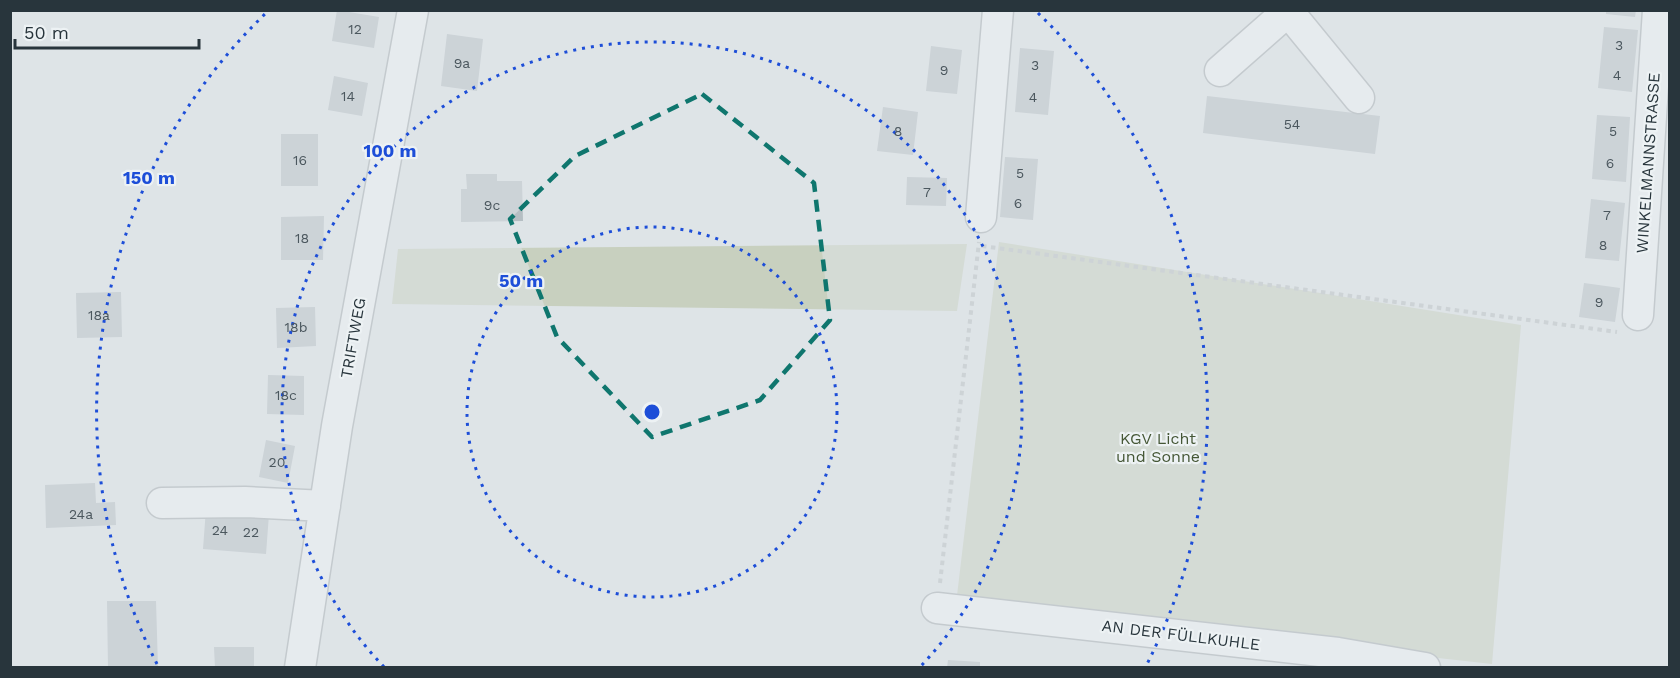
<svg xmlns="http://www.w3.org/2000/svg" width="1680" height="678" viewBox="0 0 1680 678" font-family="'Work Sans',sans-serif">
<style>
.green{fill:#c8d0bf}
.building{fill:#b5bec3}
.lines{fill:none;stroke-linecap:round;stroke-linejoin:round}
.minor-casing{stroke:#a4acb0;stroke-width:33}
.path{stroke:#b8bec1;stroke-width:4;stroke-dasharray:4.5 4.5;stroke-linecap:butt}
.minor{stroke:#f0f3f5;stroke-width:30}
.marked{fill:none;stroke:#0f766e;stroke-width:4.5;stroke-dasharray:12 8;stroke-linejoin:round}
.ring{fill:none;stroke:#1d4ed8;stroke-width:3;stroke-dasharray:3 6}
.labels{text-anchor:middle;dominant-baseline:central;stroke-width:4.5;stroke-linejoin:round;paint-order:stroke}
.number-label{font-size:14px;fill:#4b575e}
.street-label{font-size:16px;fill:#28353c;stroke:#edf2f4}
.park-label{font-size:16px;fill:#455736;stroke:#edf2f4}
.centre{fill:#1d4ed8;stroke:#edf2f4;stroke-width:3}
.ring-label{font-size:18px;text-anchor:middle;font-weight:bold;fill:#1d4ed8;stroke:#edf2f4;stroke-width:4.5;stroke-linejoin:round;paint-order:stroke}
</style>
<rect width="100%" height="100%" fill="#dee4e7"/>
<path class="green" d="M999,242L1521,325L1492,664L956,604Z
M967,244L957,311L392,304L398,249Z"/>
<path class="building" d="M337,10L379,17L374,48L332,41Z
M1606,10H1636L1635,17L1606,14Z
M1604,27L1638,30L1632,92L1598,88Z
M447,34L483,39L477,91L441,86Z
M931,46L962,50L957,94L926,91Z
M1020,48L1054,51L1048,115L1015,112Z
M334,76L368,83L362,116L328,110Z
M1207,96L1380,116L1375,154L1203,133Z
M883,107L918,112L913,155L877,151Z
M1597,115L1630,117L1626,182L1592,179Z
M281,134H318V186H281Z
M1005,157L1038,159L1033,220L1000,217Z
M466,174H497V181H522L523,221L461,222V189H467Z
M907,177L947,178L946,206L906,205Z
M1591,199L1625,203L1619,261L1585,258Z
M324,216L323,260H281V217Z
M1584,283L1620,288L1615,322L1579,317Z
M121,292L122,337L77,338L76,293Z
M315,307L316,346L277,348L276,308Z
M268,375L304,376V415L267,414Z
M266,440L295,446L288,483L259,477Z
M95,483L96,503L115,502L116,525L46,528L45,485Z
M206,509L269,514L266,554L203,549Z
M107,601H156L158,668H108Z
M214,647H254V668H215Z
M948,660L980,662V668H947Z"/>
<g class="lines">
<g class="minor-casing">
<path id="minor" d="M1287,10L1359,98
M1220,71L1287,12
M981,217L998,10
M1638,315L1658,10
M162,503L245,502L325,506
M937,608L1338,653L1425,668
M300,668L337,426L413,10"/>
</g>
<path class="path" d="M982,246L1617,332
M940,583L979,242"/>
<use href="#minor" class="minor"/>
</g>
<path d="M0 0H1680V678H0ZM702,94L814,183L830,320L760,400L652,437L557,337L510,219L575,156Z" fill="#dee4e7" fill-opacity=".55" fill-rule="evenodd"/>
<path class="marked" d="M702,94L814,183L830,320L760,400L652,437L557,337L510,219L575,156Z"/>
<g class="ring">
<circle cx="652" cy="412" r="185"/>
<path d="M384 667A370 370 0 1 1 920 667"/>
<path d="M157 664A555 555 0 0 1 266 13M1038 13A555 555 0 0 1 1147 664"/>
</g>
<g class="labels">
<g class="number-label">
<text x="355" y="29">12</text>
<text x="1619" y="45">3</text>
<text x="462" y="63">9a</text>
<text x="1035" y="65">3</text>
<text x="944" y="70">9</text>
<text x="1617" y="75">4</text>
<text x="348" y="96">14</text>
<text x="1033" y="97">4</text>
<text x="1292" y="124">54</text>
<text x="898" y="131">8</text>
<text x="1613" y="131">5</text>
<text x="300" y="160">16</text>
<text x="1610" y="163">6</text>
<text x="1020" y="173">5</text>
<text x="927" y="192">7</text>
<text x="1018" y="203">6</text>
<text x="492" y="205">9c</text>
<text x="1607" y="215">7</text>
<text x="302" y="238">18</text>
<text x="1603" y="245">8</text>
<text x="1599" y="302">9</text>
<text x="99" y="315">18a</text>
<text x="296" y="327">18b</text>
<text x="286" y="395">18c</text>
<text x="277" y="462">20</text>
<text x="81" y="514">24a</text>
<text x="220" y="530">24</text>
<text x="251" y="532">22</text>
</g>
<g class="street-label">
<text transform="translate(1648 163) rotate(-86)">WINKELMANNSTRASSE</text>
<text transform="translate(353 338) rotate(-80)">TRIFTWEG</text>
<text transform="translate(1181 635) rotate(7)">AN DER FÜLLKUHLE</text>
</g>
<g class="park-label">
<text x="1158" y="438">KGV Licht<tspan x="1158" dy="18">und Sonne</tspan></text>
</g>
</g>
<circle cx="652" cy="412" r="9" class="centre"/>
<g class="ring-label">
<text x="390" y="157">100 m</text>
<text x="149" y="184">150 m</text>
<text x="521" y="287">50 m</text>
</g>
<rect width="1680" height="678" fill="none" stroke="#28353c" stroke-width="24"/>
<path d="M15 39v9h184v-9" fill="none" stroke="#28353c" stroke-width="3"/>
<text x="24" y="39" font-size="18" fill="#28353c" stroke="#edf2f4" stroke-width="4.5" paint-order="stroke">50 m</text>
</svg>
